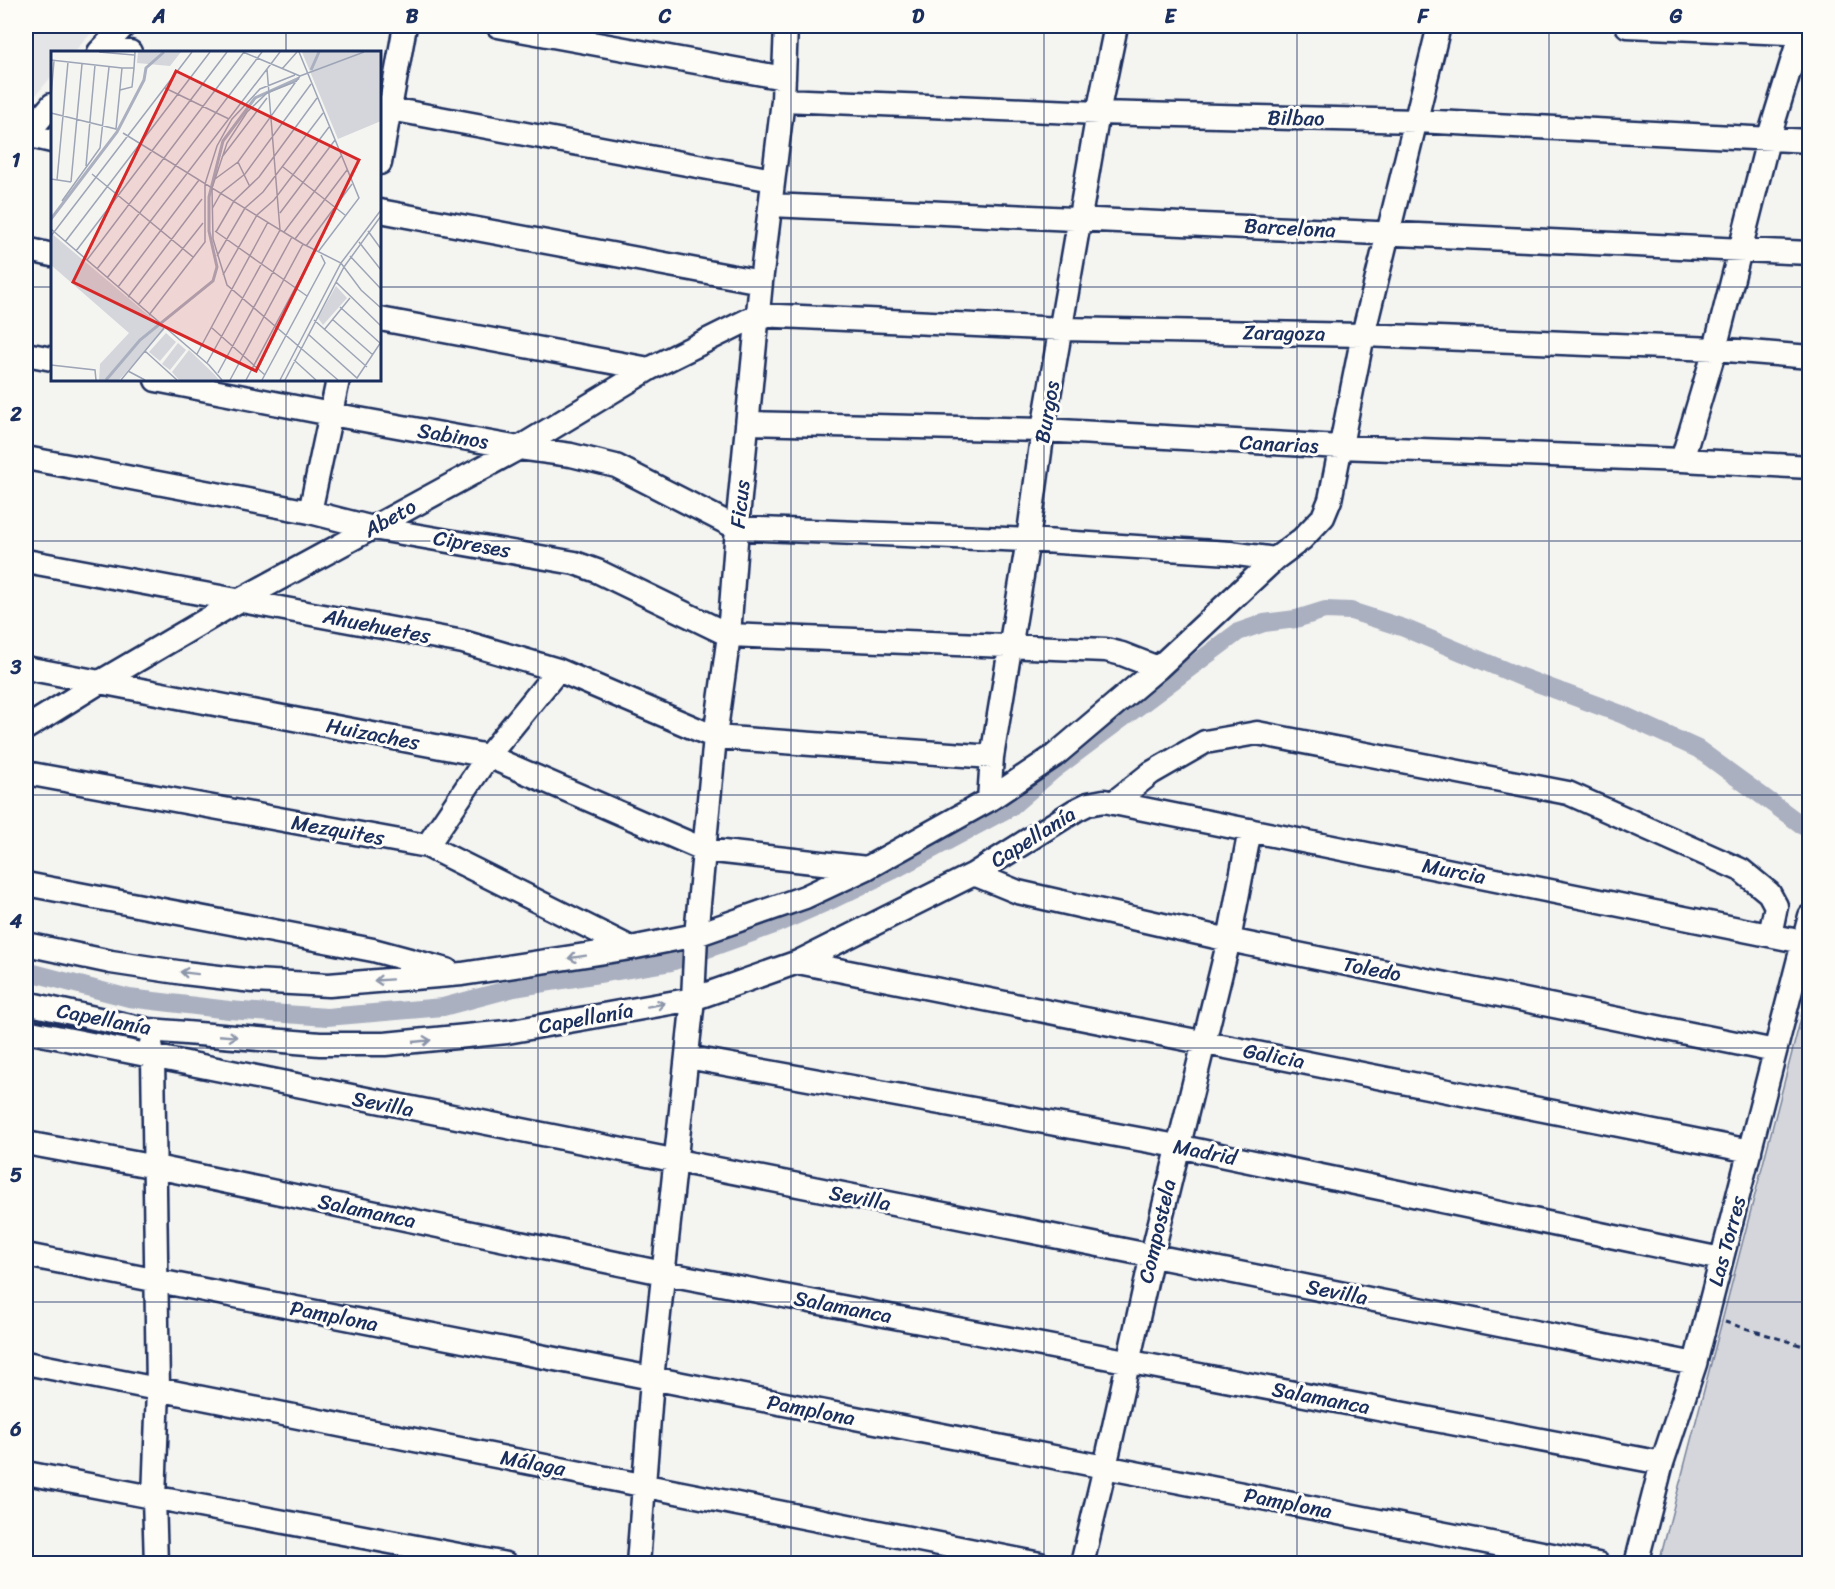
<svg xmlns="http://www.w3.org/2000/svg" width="1835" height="1589" viewBox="0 0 1835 1589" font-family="Sriracha,sans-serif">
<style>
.built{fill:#e4e5e6}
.green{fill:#d4d6db;stroke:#78829c;stroke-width:1.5}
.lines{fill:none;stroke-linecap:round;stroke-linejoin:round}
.canal{stroke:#aab0bf;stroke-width:18}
.minor-casing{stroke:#1b2f5e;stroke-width:27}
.path{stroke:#1b2f5e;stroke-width:3;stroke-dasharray:6 4.5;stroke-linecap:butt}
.minor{stroke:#fdfcf7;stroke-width:22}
.oneway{stroke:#8c96aa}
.grid{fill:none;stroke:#1b2f5e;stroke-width:1.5;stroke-opacity:0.55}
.labels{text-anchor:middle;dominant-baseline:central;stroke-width:6;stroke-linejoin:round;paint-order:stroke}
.street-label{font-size:21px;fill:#1b2f5e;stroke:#fdfcf7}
.inset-river{fill:none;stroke:#aab0bf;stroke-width:3}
.inset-road{fill:none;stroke:#9da5b6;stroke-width:1.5}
.view{fill:#d62828;fill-opacity:0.15;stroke:#d62828;stroke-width:3}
.inset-edge{fill:none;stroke:#1b2f5e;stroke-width:3}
.neatline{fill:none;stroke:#1b2f5e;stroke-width:2}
.grid-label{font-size:20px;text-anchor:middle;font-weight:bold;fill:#1b2f5e}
</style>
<rect width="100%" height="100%" fill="#f4f4f1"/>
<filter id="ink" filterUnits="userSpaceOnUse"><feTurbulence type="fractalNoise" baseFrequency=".0167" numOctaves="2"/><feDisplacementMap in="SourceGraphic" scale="12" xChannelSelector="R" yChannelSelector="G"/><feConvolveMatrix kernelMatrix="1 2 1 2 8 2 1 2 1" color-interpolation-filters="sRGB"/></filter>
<g filter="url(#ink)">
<path class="built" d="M26,26H98L74,52H52V76L26,107Z"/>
<path class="green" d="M1809,987V1563H1659Z"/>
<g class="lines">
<path class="canal" d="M26,971L129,998L229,1010L327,1017L443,1007L514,988L671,962L774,925L834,899L892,871L1011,807L1055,769L1238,632L1264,623L1296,619L1325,610L1351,611L1404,628L1521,677L1621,714L1698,749L1810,831"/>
<g class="minor-casing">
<path id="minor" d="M498,26L784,78
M1627,26L1810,34
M104,47L130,52
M99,52L124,26
M783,100L1098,113L1417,121L1810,141
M380,107L773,180
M26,135L52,105
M26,135L52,141
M380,163L405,26
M771,205L1810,253
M380,211L761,282
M26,249L52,255
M380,319L649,369
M26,354L52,359
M156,380L331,414L519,448L571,455L616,466L737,528L1028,540L1230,553L1275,559
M748,423L1043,430L1340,447L1682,460L1810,467
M26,458L310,512L373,528L575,563L597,571L729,635L1106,650L1122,654L1158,668
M1682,460L1715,349L1768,140L1803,26
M310,512L338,380
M26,561L463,642L558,670L715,737L992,757
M26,668L488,756L705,850L867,868
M26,728L100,682L240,600L519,448L649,369L758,315L1062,329L1363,335L1715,349L1810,357
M26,773L427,846L631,948
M989,800L992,757L1028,540L1043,430L1098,113L1116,26
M1113,803L1151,773L1205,742L1257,733L1568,793L1741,870L1769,893L1776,906L1770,935
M427,846L488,756L558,670
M974,874L1018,892L1229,940L1775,1051
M26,884L373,950L447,970
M26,944L111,962L184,973L253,981L329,985L462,974L631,948L696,935L805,897L867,868L989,800L1054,756L1158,668L1275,559L1302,539L1323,517L1330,500L1363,335L1439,26
M798,962L1750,1151
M26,1003L149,1030L320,1044H385L507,1032L693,999L798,962L974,874L1076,810L1088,804L1104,801L1803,942
M26,1031L1695,1364
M151,1043L153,1058L158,1389L154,1498L156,1564
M687,1057L1177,1146L1721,1259
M26,1143L156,1167L663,1273L1662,1463
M26,1255L1598,1564
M26,1363L1040,1564
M26,1473L506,1564
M638,1564L652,1379L693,999L696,935L715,737L729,635L737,528L761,282L783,100L786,26
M1082,1564L1105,1467L1152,1255L1229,940L1250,830
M1636,1564L1662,1463L1695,1364L1707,1316L1810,916"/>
</g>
<path class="path" d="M1725,1322L1810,1348"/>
<use href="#minor" class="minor"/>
</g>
<defs><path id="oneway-shaft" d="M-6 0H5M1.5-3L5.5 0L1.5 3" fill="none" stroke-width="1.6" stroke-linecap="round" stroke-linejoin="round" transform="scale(1.5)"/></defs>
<g class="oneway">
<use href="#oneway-shaft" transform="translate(577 957) rotate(171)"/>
<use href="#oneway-shaft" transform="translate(189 973) rotate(-173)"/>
<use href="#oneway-shaft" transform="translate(383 980) rotate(176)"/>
<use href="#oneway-shaft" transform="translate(656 1005) rotate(-10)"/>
<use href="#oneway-shaft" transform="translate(228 1036) rotate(5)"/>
<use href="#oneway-shaft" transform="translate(422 1041) rotate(-6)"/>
</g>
</g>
<path class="grid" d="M286,26V52M538,26V1564M791,26V1564M1044,26V1564M1297,26V1564M1549,26V1564M26,287H52M380,287H1810M286,380V1564M26,541H1810M26,795H1810M26,1048H1810M26,1302H1810"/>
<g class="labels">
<g class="street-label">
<text transform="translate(1296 118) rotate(1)">Bilbao</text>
<text transform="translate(1290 228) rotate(3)">Barcelona</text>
<text transform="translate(1284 333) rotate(1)">Zaragoza</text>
<text transform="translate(1047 412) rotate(-80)">Burgos</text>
<text transform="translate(453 436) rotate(10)">Sabinos</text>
<text transform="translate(1279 444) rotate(3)">Canarias</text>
<text transform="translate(740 504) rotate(-84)">Ficus</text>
<text transform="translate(390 518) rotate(-29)">Abeto</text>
<text transform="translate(472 544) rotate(10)">Cipreses</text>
<text transform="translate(377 626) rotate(11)">Ahuehuetes</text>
<text transform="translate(373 734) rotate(11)">Huizaches</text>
<text transform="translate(338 830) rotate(10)">Mezquites</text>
<text transform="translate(1033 837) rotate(-32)">Capellanía</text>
<text transform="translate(1454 871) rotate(11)">Murcia</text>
<text transform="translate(1372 969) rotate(11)">Toledo</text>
<text transform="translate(586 1018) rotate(-10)">Capellanía</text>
<text transform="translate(104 1019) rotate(11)">Capellanía</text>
<text transform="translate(1274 1056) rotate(11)">Galicia</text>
<text transform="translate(383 1104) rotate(11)">Sevilla</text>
<text transform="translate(1205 1152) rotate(11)">Madrid</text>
<text transform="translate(860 1198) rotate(11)">Sevilla</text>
<text transform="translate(367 1211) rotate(12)">Salamanca</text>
<text transform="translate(1157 1231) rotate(-77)">Compostela</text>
<text transform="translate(1727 1241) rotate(-75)">Las Torres</text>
<text transform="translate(1337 1292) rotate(11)">Sevilla</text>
<text transform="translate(843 1307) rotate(11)">Salamanca</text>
<text transform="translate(334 1316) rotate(11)">Pamplona</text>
<text transform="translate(1321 1398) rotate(11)">Salamanca</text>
<text transform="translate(811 1410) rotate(11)">Pamplona</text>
<text transform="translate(533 1463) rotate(11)">Málaga</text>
<text transform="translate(1288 1503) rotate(11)">Pamplona</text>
</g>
</g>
<g transform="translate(51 51)">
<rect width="330" height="330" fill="#f4f4f1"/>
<path d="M87,1H130L119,15L86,12ZM251,1H330V70L287,88ZM0,182L114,278L68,329H48L49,313L78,282L0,214ZM285,235L296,247L272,274L267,267ZM115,282L125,291L109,310L98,301ZM127,292L135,299L119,319L111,313ZM138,299L164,324L168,329H128L121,321Z" fill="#d4d6db"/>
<path class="inset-river" d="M260,19L268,1M0,168L66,81L93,29L95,17L113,1M55,329L89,289L162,230L166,216L158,180V146L172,90L204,47L248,27"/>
<path class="inset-road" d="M48,1L83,4M192,1L249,25M248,1L308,147L267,201M0,9L71,17M231,18L246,1M249,25L313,1M246,30L216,42L196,61L176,92L161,137L162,188L176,234L287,329M114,37L178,68M69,39L81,36L83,17M0,45L3,10M0,62L65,78L71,17H83L84,1M72,82L252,193L290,212L310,239L330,257M171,106L216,47M187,111L199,136M35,115L44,14M232,116L294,164M41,123L142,206M0,128L20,131M164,128L187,111L249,25M6,129L17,11M20,131L31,13M11,150L49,97L58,16M161,158L170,142L194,123L260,33M229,162L284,89M0,178L158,314L171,329M164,180L256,245M317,180L330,198M165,181L183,150L208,126L266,47M233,181L290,105M0,185L141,1M244,188L296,119M14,191L159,1M308,191L330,219M255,195L301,133M25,200L176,1M166,205L194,157L212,141L272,62M299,205L330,238M36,209L193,1M46,218L211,1M172,224L206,164L223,149L278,76M56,227L229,1M285,231L330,275M67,236L148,129M77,246L151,148M87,254L152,172M289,256L329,292M98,264L154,191V133L166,95L181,68L209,38L244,24M281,268L322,304M263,269L316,316M161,277L214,324M273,279L299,247M257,283L306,327L330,291M94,300L126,329M146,303L217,171M243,309L265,329M156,312L229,179L216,18M0,314L44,319L45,329M77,320L94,329M167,322L241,186M70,329L113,277M179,329L252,193M195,329L264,200M211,329L274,212L270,204M229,329L290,212L330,159M234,329L293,216L330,165"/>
<path class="view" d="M125,20L308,109L205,320L22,231Z"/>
<rect width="330" height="330" class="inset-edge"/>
</g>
<rect width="1835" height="1589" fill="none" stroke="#fdfcf7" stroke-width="66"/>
<rect x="33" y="33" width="1769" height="1523" class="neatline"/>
<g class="grid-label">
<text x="159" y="23">A</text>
<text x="412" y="23">B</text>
<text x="665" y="23">C</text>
<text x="918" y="23">D</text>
<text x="1170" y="23">E</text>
<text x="1423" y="23">F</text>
<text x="1676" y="23">G</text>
<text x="16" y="167">1</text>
<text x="16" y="421">2</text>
<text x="16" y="674">3</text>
<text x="16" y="928">4</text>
<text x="16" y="1182">5</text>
<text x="16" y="1436">6</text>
</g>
</svg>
